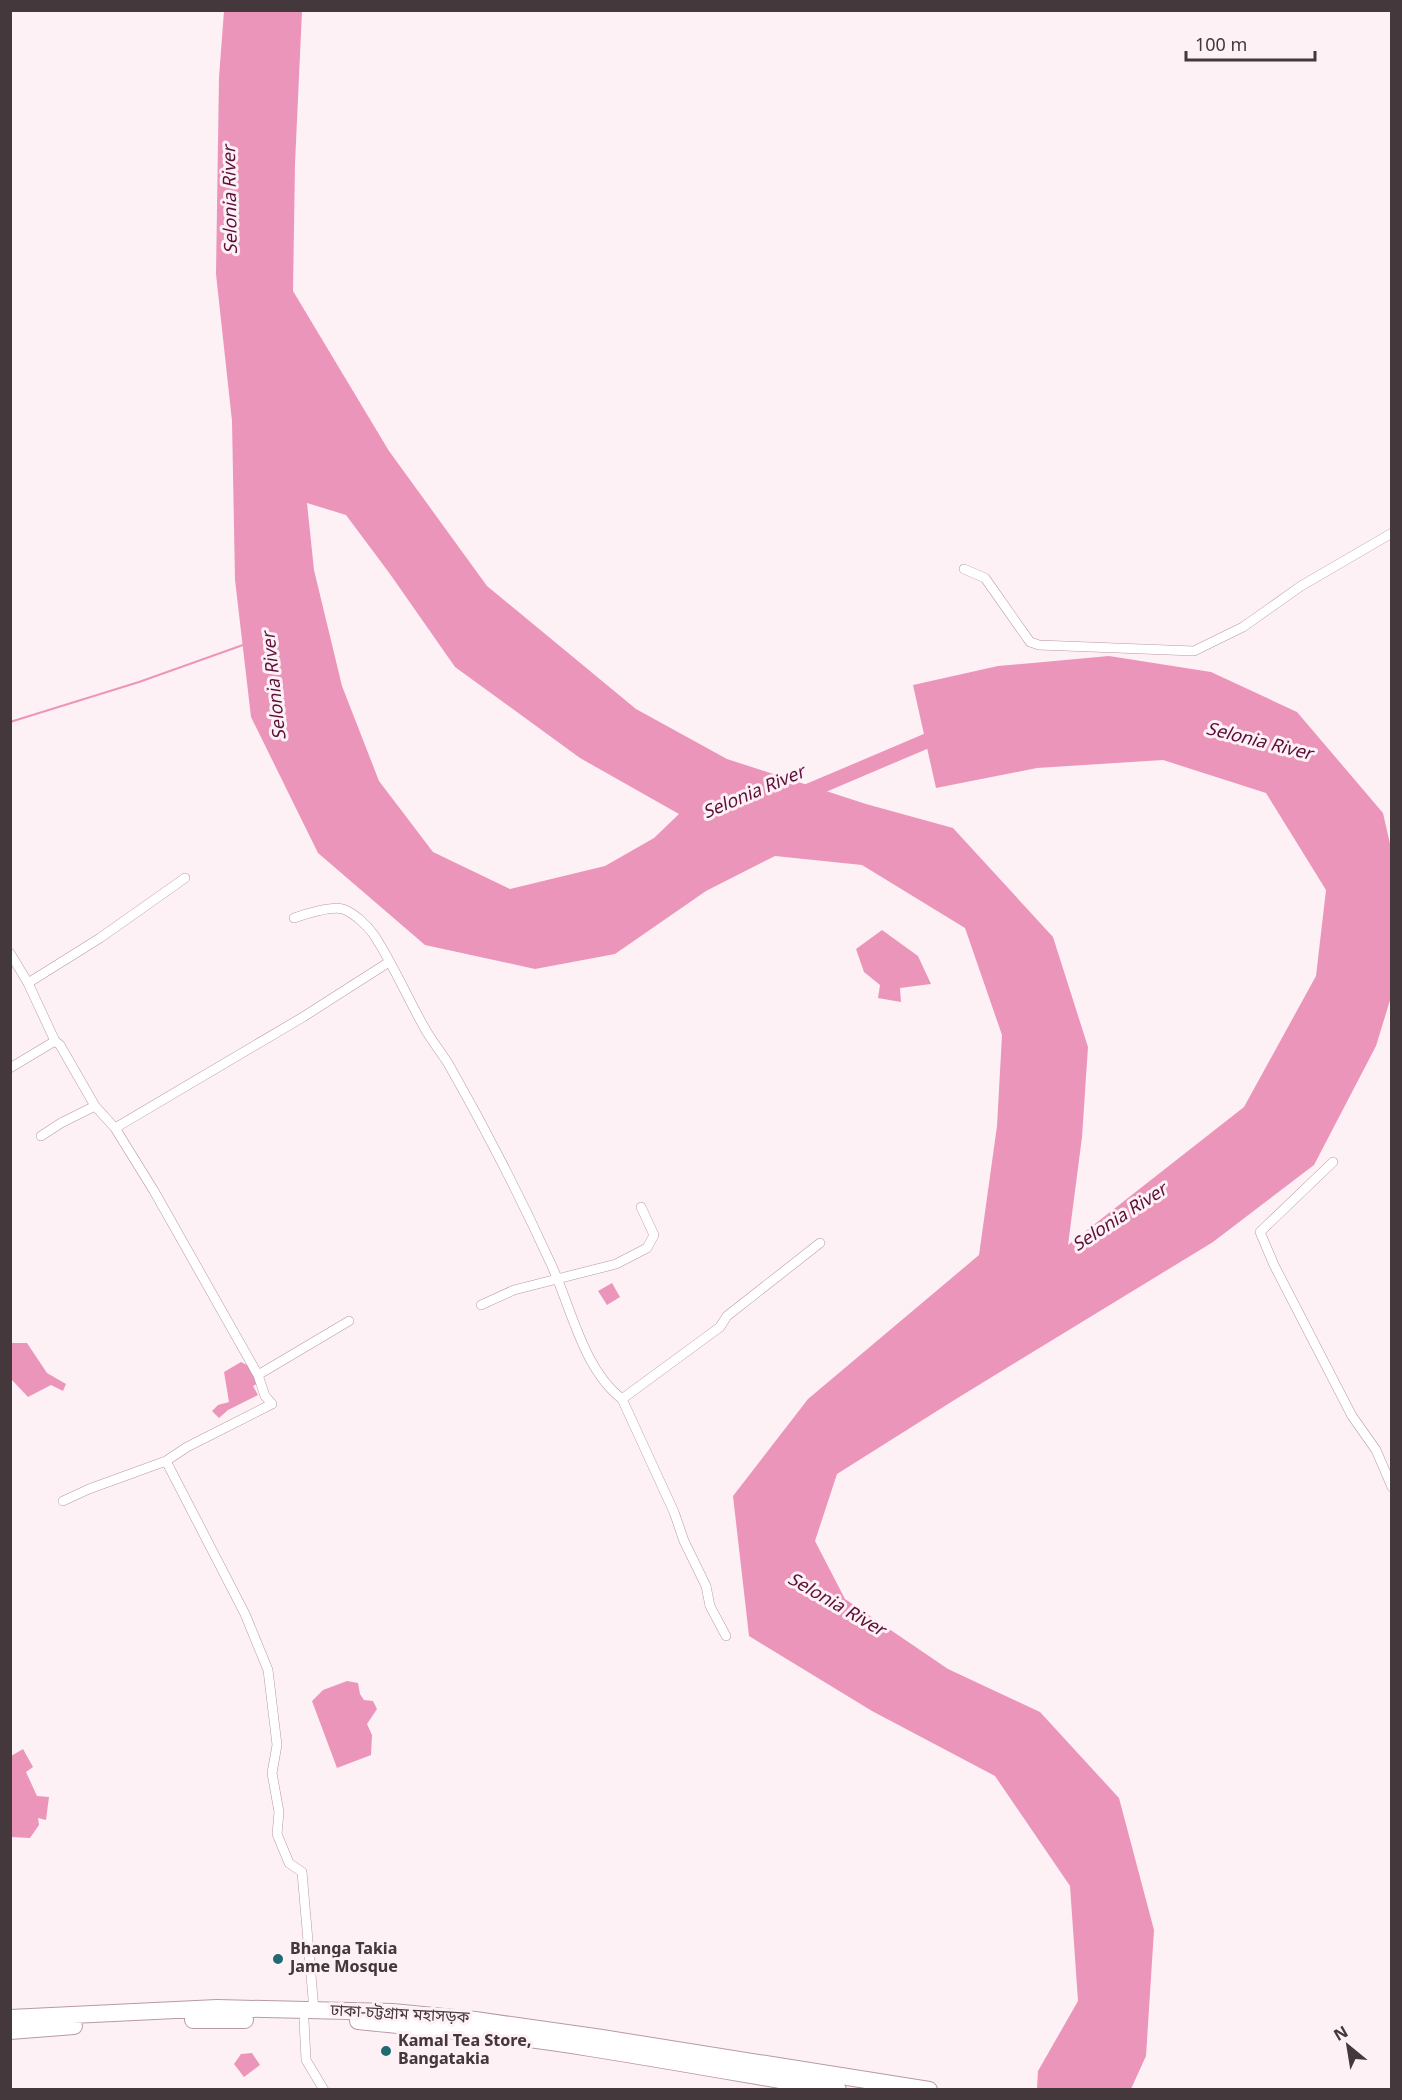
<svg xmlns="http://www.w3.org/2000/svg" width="1402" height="2100" viewBox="0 0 1402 2100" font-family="Georgia,'Noto Sans Bengali',serif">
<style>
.water{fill:#ec95ba;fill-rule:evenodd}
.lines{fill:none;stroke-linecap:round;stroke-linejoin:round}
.stream{stroke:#ec95ba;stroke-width:2}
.river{stroke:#ec95ba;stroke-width:15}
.street-casing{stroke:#b899a5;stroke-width:10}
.highway-casing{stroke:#b899a5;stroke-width:18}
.street{stroke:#fff;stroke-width:9}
.highway{stroke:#fff;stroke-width:16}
.poi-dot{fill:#1f6b71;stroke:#fef1f6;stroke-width:2}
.labels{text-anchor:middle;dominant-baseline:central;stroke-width:6;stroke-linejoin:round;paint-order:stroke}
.poi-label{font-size:16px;font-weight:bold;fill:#45383d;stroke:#fef1f6;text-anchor:start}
.street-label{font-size:16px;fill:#45383d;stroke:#fef1f6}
.water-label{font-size:18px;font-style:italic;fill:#5b0f38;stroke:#fef1f6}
</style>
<rect width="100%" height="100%" fill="#fef1f6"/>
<path class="water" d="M224,11H302L295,164L293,291L389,451L487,586L636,709L727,759L866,804L953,828L1053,937L1088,1047L1082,1137L1068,1245L1244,1107L1316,976L1326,890L1266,793L1163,760L1037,768L936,788L913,685L998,666L1109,656L1211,672L1297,712L1383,813L1391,848V997L1376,1046L1314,1165L1213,1242L956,1399L837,1474L815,1541L845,1599L948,1669L1040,1712L1119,1798L1154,1930L1146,2056L1131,2089H1037L1038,2071L1078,2001L1070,1886L995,1776L872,1711L749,1636L733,1496L808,1399L979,1255L997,1126L1002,1035L965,928L862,865L775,856L706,891L615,954L535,969L425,945L318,853L251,717L235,580L232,421L216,274L219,77ZM307,503L346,515L390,574L455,667L580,758L679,814L654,838L605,866L510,889L433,852L379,781L342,686L314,570Z
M882,930L918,956L931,984L900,988L901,1002L878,998L880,985L864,972L856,949Z
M612,1283L620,1297L607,1305L598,1291Z
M11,1343H27L47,1373L66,1384L63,1391L51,1385L28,1397L11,1379Z
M241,1362L249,1366L258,1383L253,1386L258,1395L228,1410L219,1418L212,1411L218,1405L229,1402L224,1372Z
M347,1681L358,1683L360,1694L364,1700L373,1701L377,1709L367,1724L372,1735L371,1755L337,1768L312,1701L323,1690Z
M23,1749L33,1767L26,1772L37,1796L49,1797L46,1820L38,1818L39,1825L30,1838L11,1837V1756Z
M252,2053L260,2065L244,2077L234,2064L241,2054Z"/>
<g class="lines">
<path class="stream" d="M10,722L139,682L243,645"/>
<path class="river" d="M797,796L943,734"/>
<g class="street-casing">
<path id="street" d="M964,569L985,578L1030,642L1039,645L1194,651L1243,627L1301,586L1392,533
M294,918C305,914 331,906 343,909C354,913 367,925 374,935C393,964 407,997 424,1027C431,1040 441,1052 449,1065C486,1130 520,1196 551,1264C571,1307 583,1369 622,1399L674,1512L684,1541L706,1586L710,1606L726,1636
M10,953L28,983L55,1041L60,1045L95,1106L115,1128L154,1191L258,1375L265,1396L272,1404L187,1447L166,1461L89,1489L63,1501
M28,983L100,938L185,878
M10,1068L55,1041
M115,1128L303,1017L389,962
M41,1136L61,1123L95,1106
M1333,1162L1260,1232L1274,1265L1352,1416L1376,1450L1392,1487
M481,1305L514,1290L616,1264L647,1248L654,1235L641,1207
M258,1375L349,1321
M622,1399L720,1327L727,1316L820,1243
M166,1461L245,1614L268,1670L277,1745L272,1773L279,1812L277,1834L289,1863L302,1872L314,2010
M304,2020L306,2060L324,2090"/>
</g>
<g class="highway-casing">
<path id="highway" d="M10,2018L217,2008L392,2012L475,2020L602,2038L929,2090
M193,2020H245
M358,2021C435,2029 513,2035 590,2048C672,2061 755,2076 838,2090
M10,2031L74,2026"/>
</g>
<use href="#street" class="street"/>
<use href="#highway" class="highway"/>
</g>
<g class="poi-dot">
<circle cx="278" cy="1959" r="6"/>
<circle cx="386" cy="2051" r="6"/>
</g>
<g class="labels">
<g class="poi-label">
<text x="290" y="1950">Bhanga Takia<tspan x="290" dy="18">Jame Mosque</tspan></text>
<text x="398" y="2042">Kamal Tea Store,<tspan x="398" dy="18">Bangatakia</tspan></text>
</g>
<g class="street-label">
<text transform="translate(400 2015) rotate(3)">ঢাকা-চট্টগ্রাম মহাসড়ক</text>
</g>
<g class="water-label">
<text transform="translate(231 200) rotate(-91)">Selonia River</text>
<text transform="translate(275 686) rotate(-96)">Selonia River</text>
<text transform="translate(1259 742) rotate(14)">Selonia River</text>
<text transform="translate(754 793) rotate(-23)">Selonia River</text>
<text transform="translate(1120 1218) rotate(-33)">Selonia River</text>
<text transform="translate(836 1605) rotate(30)">Selonia River</text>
</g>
</g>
<rect width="1402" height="2100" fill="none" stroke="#45383d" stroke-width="24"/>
<g transform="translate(1348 2046) rotate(330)" stroke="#fef1f6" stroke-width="4.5" paint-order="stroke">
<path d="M0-4.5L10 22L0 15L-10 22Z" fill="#45383d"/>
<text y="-9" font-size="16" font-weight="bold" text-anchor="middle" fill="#45383d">N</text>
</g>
<path d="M1186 51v9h129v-9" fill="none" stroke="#45383d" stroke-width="3"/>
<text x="1195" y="51" font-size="18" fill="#45383d" stroke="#fef1f6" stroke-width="4.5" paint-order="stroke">100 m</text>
</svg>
